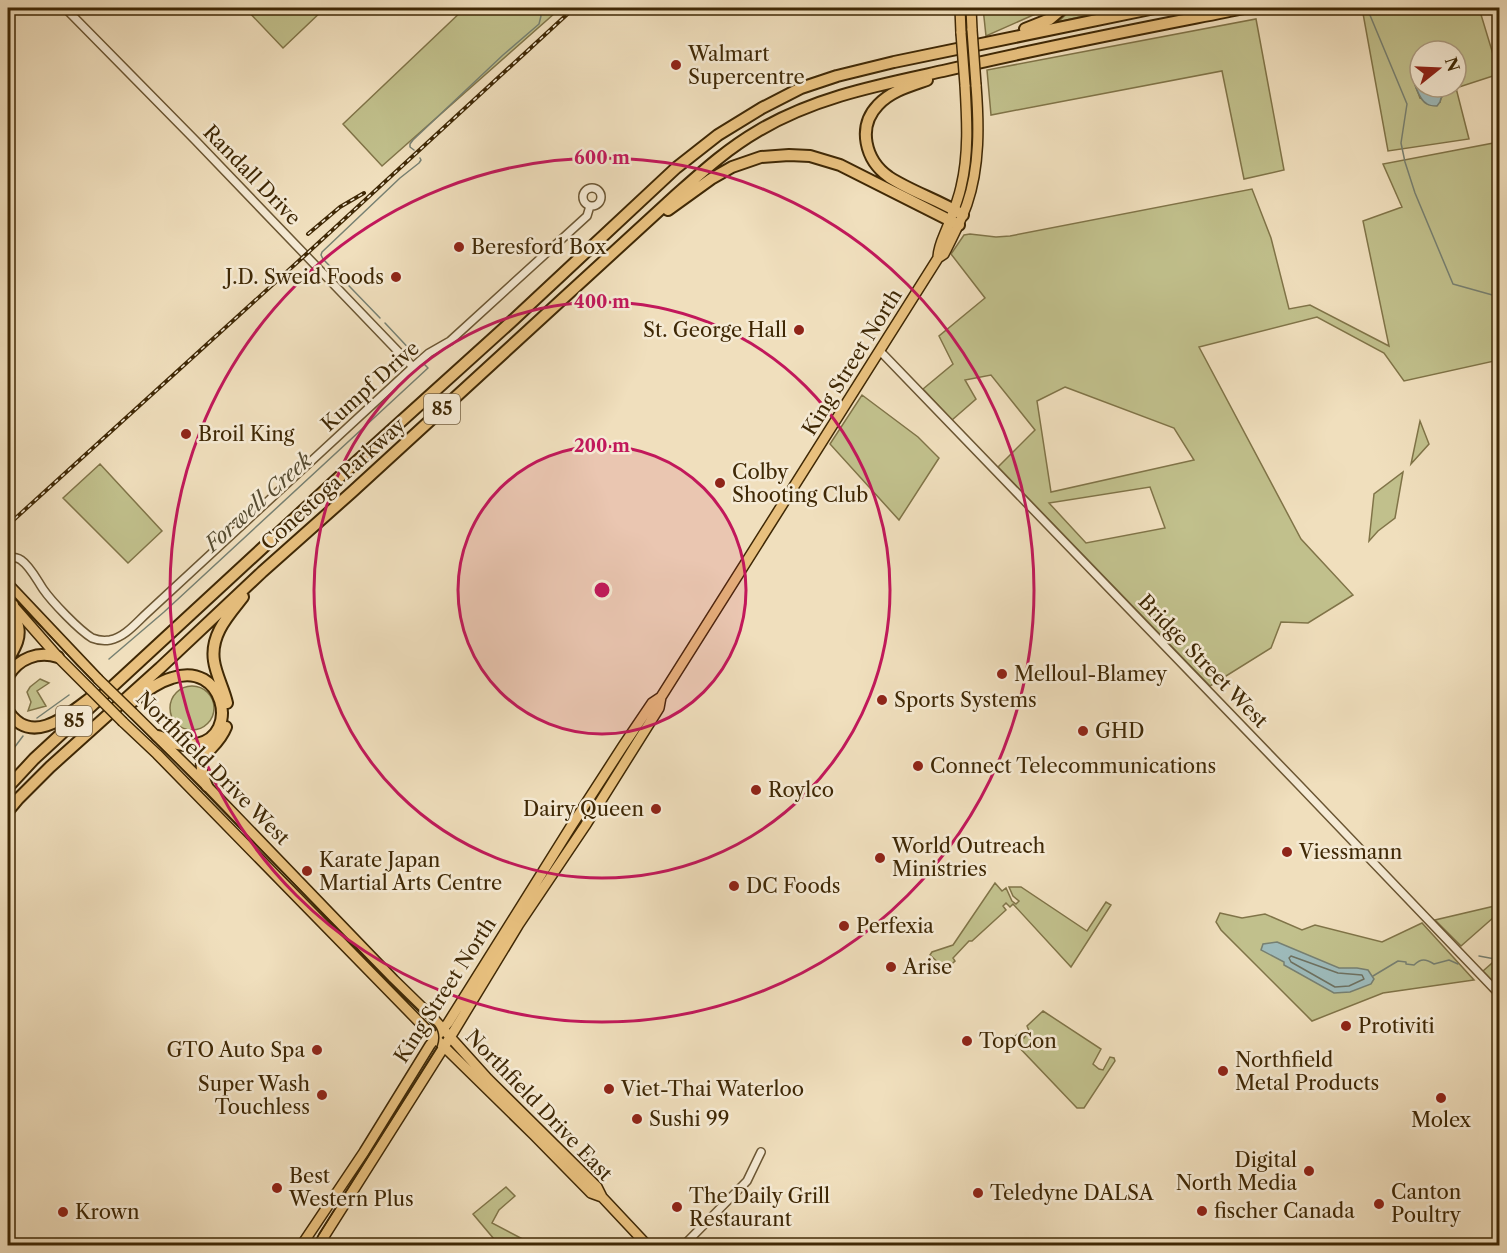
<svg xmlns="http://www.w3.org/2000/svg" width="1507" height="1253" viewBox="0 0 1507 1253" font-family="'Libre Caslon Text',serif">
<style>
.green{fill:#c1c08c;stroke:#807448;stroke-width:1.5;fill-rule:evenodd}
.water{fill:#9dbaba;stroke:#778072;stroke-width:1.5}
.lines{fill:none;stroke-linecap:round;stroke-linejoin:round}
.shore{stroke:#6e7160;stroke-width:1.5}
.stream{stroke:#778072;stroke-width:1.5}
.minor-casing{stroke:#6b5633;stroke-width:10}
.major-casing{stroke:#3f2805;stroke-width:12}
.highway-casing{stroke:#3f2805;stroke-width:14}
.minor{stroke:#f5ead4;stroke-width:7}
.major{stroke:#e8c07e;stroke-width:9}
.highway{stroke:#e8c07e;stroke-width:10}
.tram{stroke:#3f2805;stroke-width:1.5}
.rail-casing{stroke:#3f2805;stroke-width:4}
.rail{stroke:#f5ead4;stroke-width:1.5;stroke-dasharray:4.5;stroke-linecap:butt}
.major-bridge-casing{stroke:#3f2805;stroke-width:12;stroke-linecap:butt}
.major-bridge{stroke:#e8c07e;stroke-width:9}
.ring{fill:none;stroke:#c2185b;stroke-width:3}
.poi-dot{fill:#8f2418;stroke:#f5ead4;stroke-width:2}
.labels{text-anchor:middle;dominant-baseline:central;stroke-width:5;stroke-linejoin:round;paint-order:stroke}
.shield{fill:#f5ead4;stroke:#766243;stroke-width:1.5}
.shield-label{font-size:18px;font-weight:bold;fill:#3f2805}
.poi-label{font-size:20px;fill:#3f2805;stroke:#f5ead4;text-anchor:start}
.street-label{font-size:20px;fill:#3f2805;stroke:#f5ead4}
.water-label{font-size:21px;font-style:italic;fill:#564c32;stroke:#f5ead4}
.centre{fill:#c2185b;stroke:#f5ead4;stroke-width:3}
.ring-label{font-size:18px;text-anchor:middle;font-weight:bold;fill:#c2185b;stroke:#f5ead4;stroke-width:5;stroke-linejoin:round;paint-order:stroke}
</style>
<rect width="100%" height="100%" fill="#f0dfbd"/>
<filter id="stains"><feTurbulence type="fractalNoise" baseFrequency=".00333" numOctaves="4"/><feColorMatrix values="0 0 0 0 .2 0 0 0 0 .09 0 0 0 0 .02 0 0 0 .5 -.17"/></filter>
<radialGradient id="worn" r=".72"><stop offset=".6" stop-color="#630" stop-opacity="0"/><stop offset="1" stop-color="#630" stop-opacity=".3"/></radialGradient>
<path class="green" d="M245,8H325L283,48Z
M465,8H550L555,13L382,166L343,124Z
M983,8H1049L986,36Z
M1073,8H1118L1058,22Z
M1362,8H1479L1499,74L1456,88L1469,139L1388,151ZM1420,51H1456V87H1449L1441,98L1440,102L1420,98C1416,85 1406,72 1420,62Z
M1256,19L1284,170L1244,179L1222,71L991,115L987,70Z
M1499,142V360L1404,381L1384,353L1317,317L1199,347L1301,539L1353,595L1308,623L1281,622L1271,648L1210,686L998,467L1035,430L991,375L965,380L976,399L952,420L923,389L953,364L939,336L985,298L951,254L964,235L970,234L996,237L1010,236L1252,189L1271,238L1289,309L1310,305L1389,346L1363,221L1402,207L1383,164ZM1065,387L1174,428L1194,460L1051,492L1037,401ZM1150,487L1165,528L1086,543L1049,503Z
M862,395L918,437L939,458L899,520L830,444Z
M1420,421L1429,444L1411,464Z
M100,464L162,531L128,563L63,498Z
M1403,472L1395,518L1378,531L1369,541L1374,494Z
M40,679L49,683L37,691L46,706L28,711L31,702L27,692L30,687Z
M170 708a22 22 0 1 1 44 0a22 22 0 1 1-44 0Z
M995,883L1002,891L1006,888L1012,901L1016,904L1019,901L1013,896L1009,887H1021L1087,931L1106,902L1111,905L1071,967L1013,904L1010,907L1006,903L1003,906L1006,910L972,941H969L953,958L955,961L947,968H944L930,955L932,952L953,945Z
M1499,905V923L1494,917L1461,946L1435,920Z
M1220,913L1242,918L1265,914L1302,930L1315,925L1382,942L1422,923L1474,980L1383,993L1312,1021L1221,930L1216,922Z
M1499,957V988L1483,971Z
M1043,1011L1101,1049L1093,1064L1099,1069L1103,1070L1110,1057L1114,1058L1115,1061L1084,1108H1077L1013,1041L1014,1037L1019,1033L1024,1038L1029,1031L1027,1026Z
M506,1187L515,1196L499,1210L492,1223L534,1245H499L473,1214Z"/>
<path class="water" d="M1420,62V87H1449L1441,98L1440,102L1437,106C1434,106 1430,106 1427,104C1420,101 1410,77 1413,69C1415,65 1416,64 1420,62Z
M1277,942L1339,968H1357L1368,970L1374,979L1371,984L1350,992L1334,993L1284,965V962L1261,950L1263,944Z"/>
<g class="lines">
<path class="shore" d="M1291,956L1338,973L1362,975L1364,979L1349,986L1335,987L1291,962L1289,958Z"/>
<path class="stream" d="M1367,8L1407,104L1401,143L1405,162L1415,193L1453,284L1496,296L1500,299
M414,150L410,147V144L413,140L503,55L539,24L541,16L538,8
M380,318L323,259L321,255L322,252L400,178L419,163L421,160L420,158
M385,323L415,355
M109,659L164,612L428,368L424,364
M37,718L69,695
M14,748L23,736
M1479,956L1495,959L1500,958
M1373,976L1398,961L1406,962V964L1414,965C1421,958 1426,959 1434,964L1449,960L1458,964"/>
<g class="minor-casing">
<path id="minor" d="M65,8L195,140L413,367
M583 197a9 9 0 1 1 18 0a9 9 0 1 1-18 0Z
M880,351L1299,785L1500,995
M8,557C12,557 17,557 21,560C30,566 37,580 43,589C52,602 79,630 92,638C97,640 104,641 110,640C125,637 136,623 147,613L413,367L429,353L450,341L587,216L590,206
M683,1246L747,1181L761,1152
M1497,1246L1500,1241"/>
</g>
<g class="major-casing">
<path id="major" d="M960,8L961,33
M971,8L972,30
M938,258C938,247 943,238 947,228C952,215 958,201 961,187C969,154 967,119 965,85
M8,584L98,679
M8,600L58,657L89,688
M133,713L207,786L394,980L433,1018L488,1079L597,1187L602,1197L648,1246
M123,722L157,754L426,1029L534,1135L591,1193L602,1197
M301,1246L364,1152L430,1045L448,1023L572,825L623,746L652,703L661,697L938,258L944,254C952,238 961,221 967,204C980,166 979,124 976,85
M318,1246L454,1031L519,924L585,826L659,708L661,697"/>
</g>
<g class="highway-casing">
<path id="highway" d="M1025,29L1050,19L1063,8
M927,80C910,86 891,91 878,105C857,127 865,160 889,177C912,192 939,200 963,215
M668,210L711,179L732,167L761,157L789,155L810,156L840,165L959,225
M8,660C14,649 21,639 18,626C16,619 14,613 13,605
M8,676C19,658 38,651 58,657
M227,703C224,689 216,675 214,661C210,635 228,616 243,597
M128,705C142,695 155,683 172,678C223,660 241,735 197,744C190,745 181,746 174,743C168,741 164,737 157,736
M8,711C32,748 69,714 93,696
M207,786C191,750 215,755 226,727
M8,787L34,759L334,482L511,322L676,168L718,135L762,108L801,88L837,76L894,62L1155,8
M8,811L18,799L50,767L160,668L262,572L352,492L676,195C702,172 727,149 758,131C815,97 879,85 943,71C1043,47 1144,28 1245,8"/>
</g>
<use href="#minor" class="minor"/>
<use href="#major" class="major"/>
<use href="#highway" class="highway"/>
<path class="tram" d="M8,590L77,665L177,764L389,981L435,1026C440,1033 440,1039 437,1047L319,1234L313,1246"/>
<g class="rail-casing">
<path id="rail" d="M308,234L340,207L364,193
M8,525L302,258L574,8"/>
</g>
<use href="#rail" class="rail"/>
<g class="major-bridge-casing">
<path id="major-bridge" d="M972,30L976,85
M961,33L965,85
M98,679L133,713
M89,688L123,722"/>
</g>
<use href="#major-bridge" class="major-bridge"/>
</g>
<circle cx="602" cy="590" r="144" fill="#c2185b" fill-opacity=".12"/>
<g class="ring">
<circle cx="602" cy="590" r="144"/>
<circle cx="602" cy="590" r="288"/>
<circle cx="602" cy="590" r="432"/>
</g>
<g class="poi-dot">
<circle cx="676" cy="65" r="6"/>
<circle cx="459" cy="247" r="6"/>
<circle cx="396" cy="277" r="6"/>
<circle cx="799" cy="330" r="6"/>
<circle cx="186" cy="434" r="6"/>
<circle cx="720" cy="483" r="6"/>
<circle cx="1002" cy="674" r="6"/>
<circle cx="882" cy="700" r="6"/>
<circle cx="1083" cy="731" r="6"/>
<circle cx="918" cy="766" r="6"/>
<circle cx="756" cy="790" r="6"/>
<circle cx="656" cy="809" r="6"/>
<circle cx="1287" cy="852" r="6"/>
<circle cx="880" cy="858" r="6"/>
<circle cx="307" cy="871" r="6"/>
<circle cx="734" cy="886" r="6"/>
<circle cx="844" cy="926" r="6"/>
<circle cx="891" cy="967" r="6"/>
<circle cx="1346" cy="1026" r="6"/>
<circle cx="967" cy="1041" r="6"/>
<circle cx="317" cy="1050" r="6"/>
<circle cx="1223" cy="1071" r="6"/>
<circle cx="609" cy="1089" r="6"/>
<circle cx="322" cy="1095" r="6"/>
<circle cx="1441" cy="1098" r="6"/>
<circle cx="637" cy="1119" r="6"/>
<circle cx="1309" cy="1171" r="6"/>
<circle cx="277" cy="1188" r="6"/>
<circle cx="978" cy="1193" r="6"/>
<circle cx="1379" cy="1204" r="6"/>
<circle cx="677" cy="1207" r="6"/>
<circle cx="1202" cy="1211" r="6"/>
<circle cx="63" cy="1212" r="6"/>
</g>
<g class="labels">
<g class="shield">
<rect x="424" y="394" width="36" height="30" rx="4.5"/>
<rect x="56" y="706" width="36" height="30" rx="4.5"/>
</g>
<g class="shield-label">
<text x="442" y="409">85</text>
<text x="74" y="721">85</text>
</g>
<g class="poi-label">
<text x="688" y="54">Walmart<tspan x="688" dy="23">Supercentre</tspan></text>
<text x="471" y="247">Beresford Box</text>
<text x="384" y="277" text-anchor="end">J.D. Sweid Foods</text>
<text x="787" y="330" text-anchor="end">St. George Hall</text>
<text x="198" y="434">Broil King</text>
<text x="732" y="472">Colby<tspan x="732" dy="23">Shooting Club</tspan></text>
<text x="1014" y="674">Melloul-Blamey</text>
<text x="894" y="700">Sports Systems</text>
<text x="1095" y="731">GHD</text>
<text x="930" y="766">Connect Telecommunications</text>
<text x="768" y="790">Roylco</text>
<text x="644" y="809" text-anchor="end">Dairy Queen</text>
<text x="892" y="846">World Outreach<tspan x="892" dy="23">Ministries</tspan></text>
<text x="1299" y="852">Viessmann</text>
<text x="319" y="860">Karate Japan<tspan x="319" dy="23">Martial Arts Centre</tspan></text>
<text x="746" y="886">DC Foods</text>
<text x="856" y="926">Perfexia</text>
<text x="903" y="967">Arise</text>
<text x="1358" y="1026">Protiviti</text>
<text x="979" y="1041">TopCon</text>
<text x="305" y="1050" text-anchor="end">GTO Auto Spa</text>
<text x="1235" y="1060">Northfield<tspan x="1235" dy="23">Metal Products</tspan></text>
<text x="310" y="1084" text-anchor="end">Super Wash<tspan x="310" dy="23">Touchless</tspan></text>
<text x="621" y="1089">Viet-Thai Waterloo</text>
<text x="649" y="1119">Sushi 99</text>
<text x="1441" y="1120" text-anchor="middle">Molex</text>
<text x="1297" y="1160" text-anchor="end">Digital<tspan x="1297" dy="23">North Media</tspan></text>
<text x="289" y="1176">Best<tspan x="289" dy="23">Western Plus</tspan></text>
<text x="1391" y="1192">Canton<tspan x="1391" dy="23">Poultry</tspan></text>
<text x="990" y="1193">Teledyne DALSA</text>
<text x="689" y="1196">The Daily Grill<tspan x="689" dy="23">Restaurant</tspan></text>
<text x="1214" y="1211">fischer Canada</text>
<text x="75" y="1212">Krown</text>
</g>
<g class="street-label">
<text transform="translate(252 175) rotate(46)">Randall Drive</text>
<text transform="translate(852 362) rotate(-58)">King Street North</text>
<text transform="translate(370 386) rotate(-42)">Kumpf Drive</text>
<text transform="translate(333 484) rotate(-42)">Conestoga Parkway</text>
<text transform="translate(1203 661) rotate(46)">Bridge Street West</text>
<text transform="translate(213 768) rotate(45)">Northfield Drive West</text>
<text transform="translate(445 990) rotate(-57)">King Street North</text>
<text transform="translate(539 1105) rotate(46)">Northfield Drive East</text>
</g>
<g class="water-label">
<text transform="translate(258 502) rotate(-42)">Forwell Creek</text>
</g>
</g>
<circle cx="602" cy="590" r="9" class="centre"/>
<g class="ring-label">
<text x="602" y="164">600 m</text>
<text x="602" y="308">400 m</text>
<text x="602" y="452">200 m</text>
</g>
<rect width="1507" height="1253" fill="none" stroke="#f0dfbd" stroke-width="30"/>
<rect x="9" y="9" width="1489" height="1235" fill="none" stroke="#3f2805" stroke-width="3"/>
<rect x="15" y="15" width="1477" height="1223" fill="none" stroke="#3f2805" stroke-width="1.5"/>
<g transform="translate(1438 69) rotate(72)"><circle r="28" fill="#f5ead4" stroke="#ac9c81" stroke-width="1.5"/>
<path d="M0-4.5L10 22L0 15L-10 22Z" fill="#8f2418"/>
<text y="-9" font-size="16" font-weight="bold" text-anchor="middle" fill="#3f2805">N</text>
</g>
<rect width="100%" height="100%" filter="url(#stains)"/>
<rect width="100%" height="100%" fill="url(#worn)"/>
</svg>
